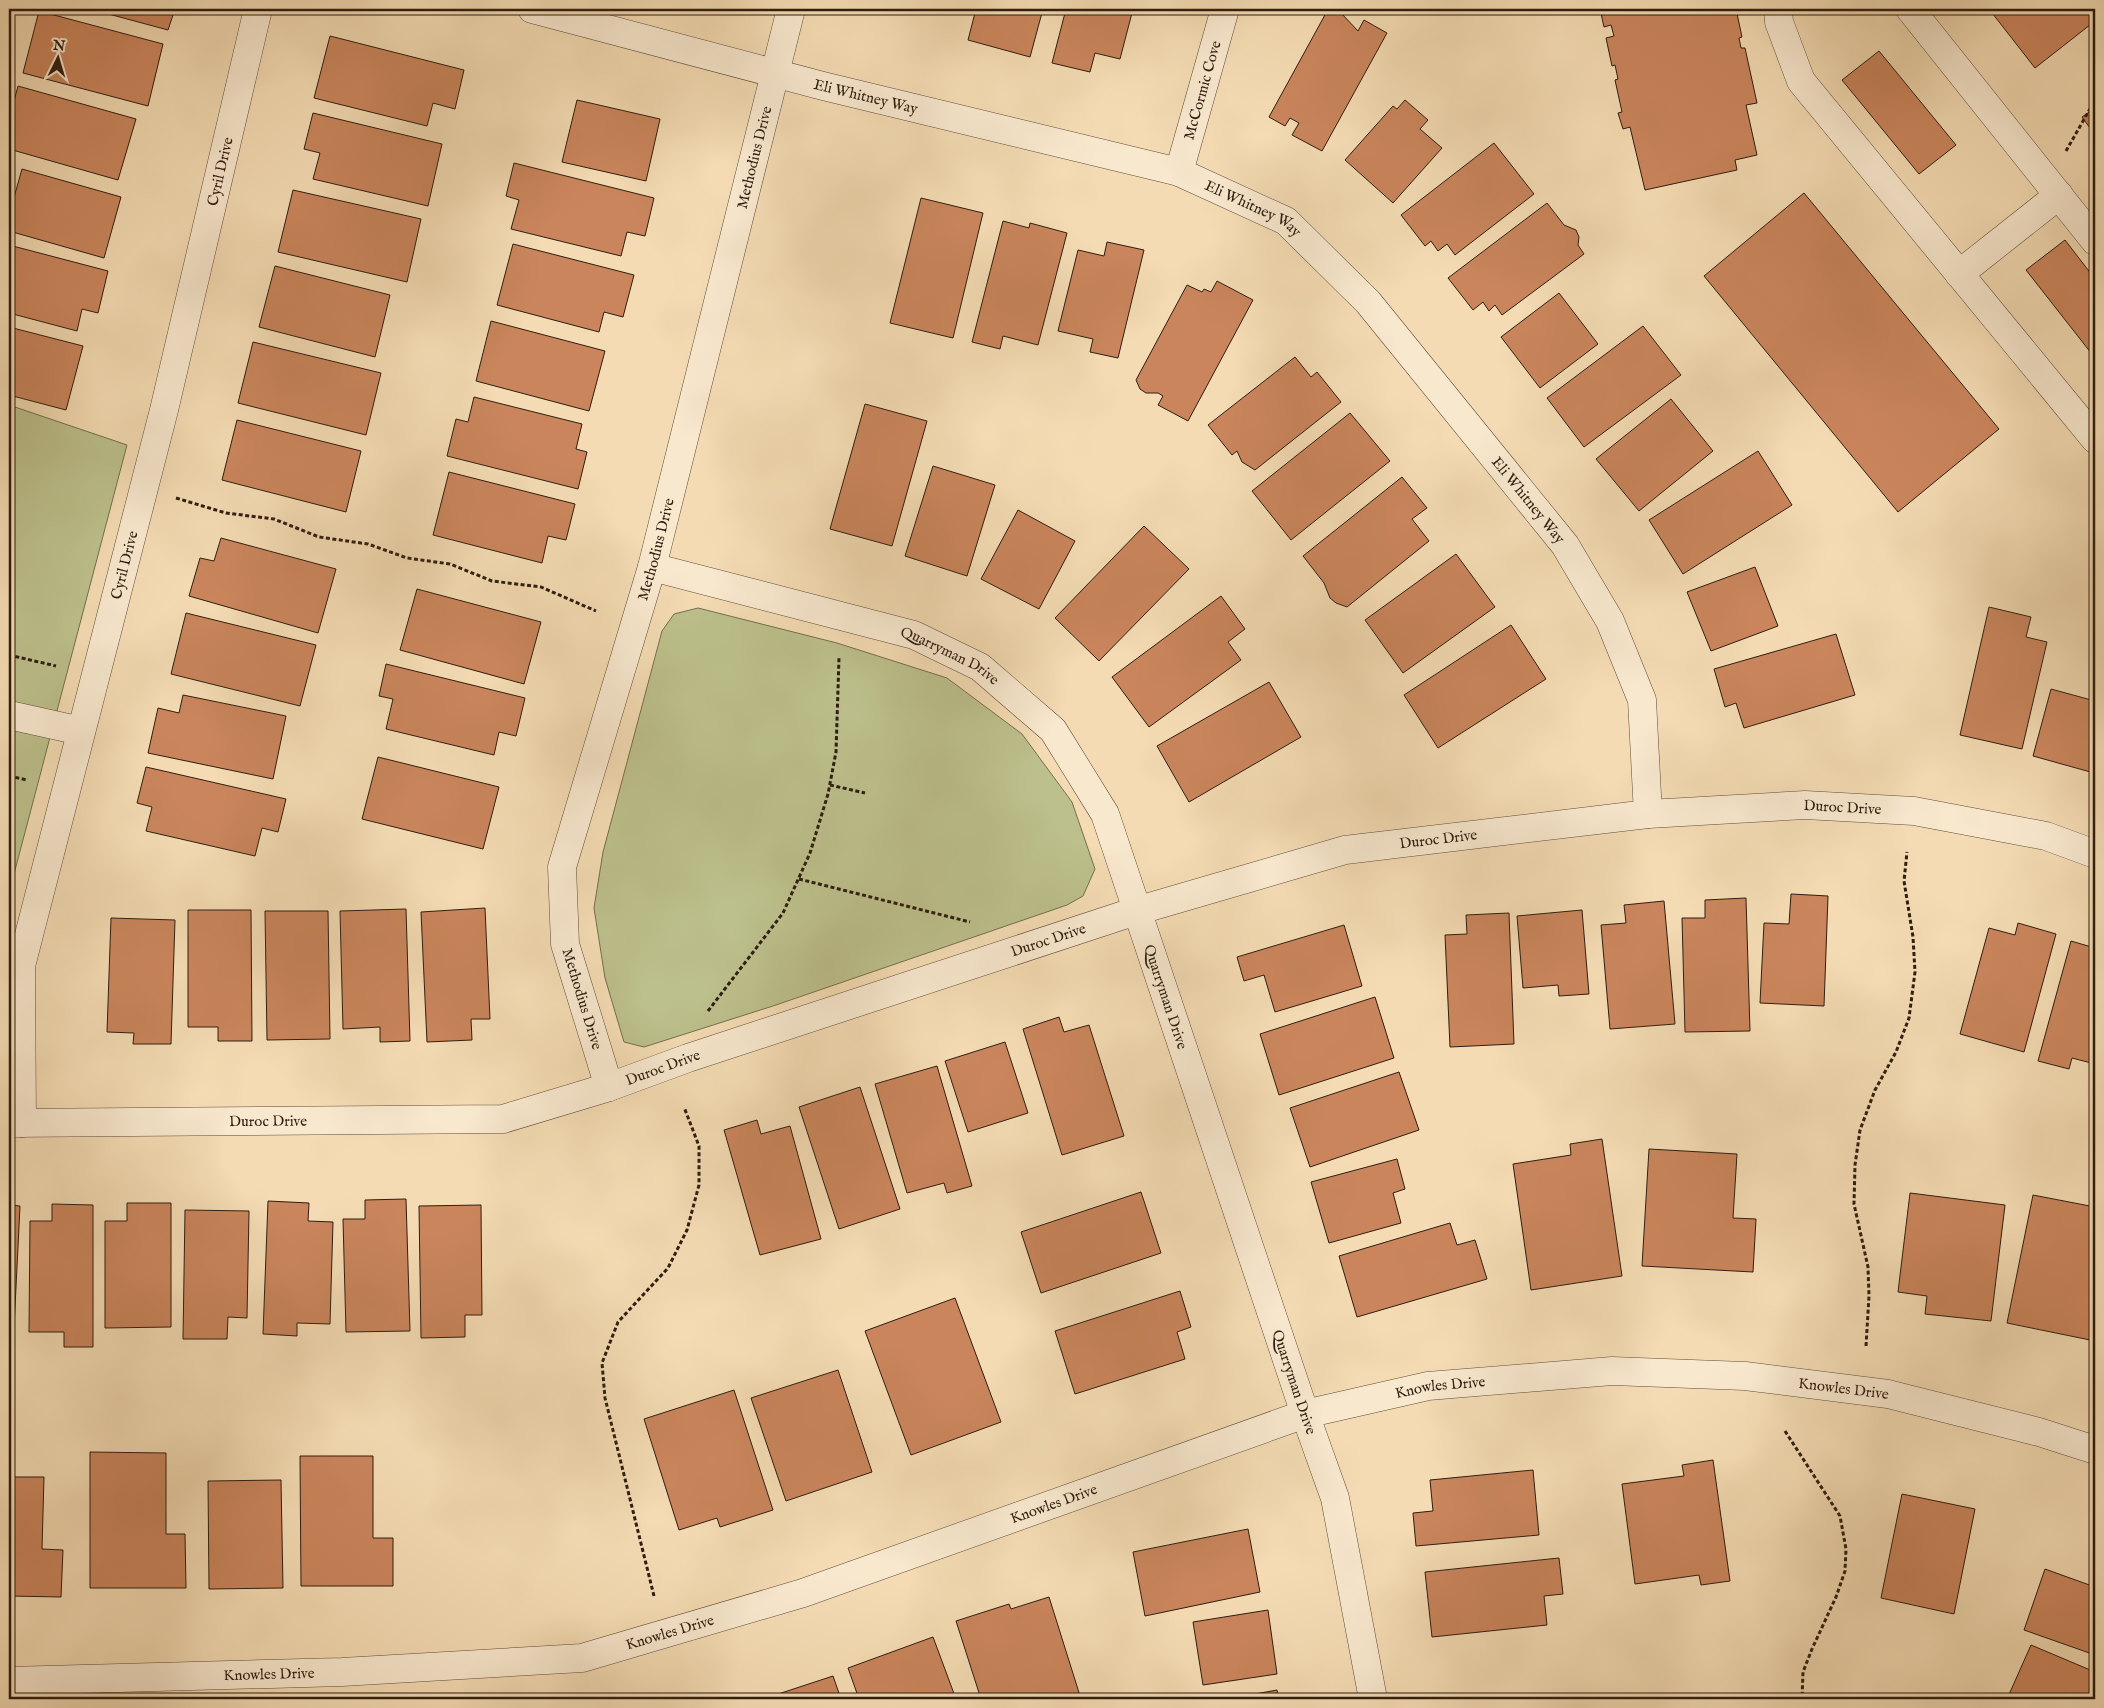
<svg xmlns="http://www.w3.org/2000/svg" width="2104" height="1708" viewBox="0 0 2104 1708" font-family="'IM FELL English',serif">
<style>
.green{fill:#bcc08c;stroke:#756e4e}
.building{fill:#ca855c;stroke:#2e1d10}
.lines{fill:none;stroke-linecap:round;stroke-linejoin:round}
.minor-casing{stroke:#604c39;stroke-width:29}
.path{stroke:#2e1d10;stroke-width:3;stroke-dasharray:4 2.5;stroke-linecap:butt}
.minor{stroke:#f8e8ce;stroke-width:28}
.labels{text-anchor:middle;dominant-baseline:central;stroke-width:4.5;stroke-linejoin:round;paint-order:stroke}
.street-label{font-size:15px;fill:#2e1d10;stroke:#f8e8ce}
</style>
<rect width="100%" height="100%" fill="#f4dbb3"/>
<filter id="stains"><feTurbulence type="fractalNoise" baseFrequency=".004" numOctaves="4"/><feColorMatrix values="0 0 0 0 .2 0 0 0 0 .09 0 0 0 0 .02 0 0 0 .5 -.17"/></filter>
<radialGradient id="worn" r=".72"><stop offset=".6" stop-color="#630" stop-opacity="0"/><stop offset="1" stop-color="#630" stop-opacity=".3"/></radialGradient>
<path class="green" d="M9,405L127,445L9,893Z
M698,608L837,643L947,678L1022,734L1072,802L1095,869L1083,896L1067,905L773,1006L644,1047L624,1042L605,978L594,908L603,852L662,631L674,614Z"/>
<path class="building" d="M90,9H175L168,30Z
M976,9H1043L1030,57L968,40Z
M1066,9H1133L1120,59L1095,53L1090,72L1052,63Z
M1600,9H1736L1742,37L1739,38L1741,48H1745L1757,103L1746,105L1757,155L1735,160L1737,170L1645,190L1630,127L1623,129L1618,113L1622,112L1615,80L1618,79L1615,65L1612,66L1606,38L1614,36L1611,25L1604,27Z
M1989,9H2095V21L2035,68Z
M39,11L163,44L148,106L23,73Z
M1333,12L1342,14L1358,31L1364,20L1387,33L1322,151L1292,135L1299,123L1290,118L1285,126L1269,117L1326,13Z
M330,36L464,70L455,109L433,103L427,126L314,98Z
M1879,51L1956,145L1919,174L1842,80Z
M18,86L136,119L118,180L9,149V120Z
M577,100L660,119L646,181L562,162Z
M1405,100L1428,120L1420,129L1442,148L1393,203L1345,160L1393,106L1397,109Z
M2095,108V135L2082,117Z
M313,113L442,144L428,206L313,179L320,153L304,149Z
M1494,143L1534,194L1455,255L1447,244L1438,251L1431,241L1425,246L1401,215Z
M514,163L654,198L645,236L627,232L621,256L511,229L519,200L506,196Z
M22,169L121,197L104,258L9,231V215Z
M293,190L421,219L407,282L278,252Z
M1804,193L1999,429L1898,512L1704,276Z
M921,198L983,213L953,338L890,323Z
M1547,203L1564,225L1576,230L1579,237L1578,245L1584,254L1502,315L1495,305L1489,311L1483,302L1473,310L1448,278Z
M1003,221L1029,228L1030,223L1067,233L1038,345L1003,336L1000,349L972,342Z
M2065,240L2095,279V358L2026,270Z
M1107,242L1144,250L1118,358L1090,352L1093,339L1058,331L1078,250L1104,256Z
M513,244L634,275L623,317L604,312L599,332L497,305Z
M9,245L108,271L98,313L82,309L77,331L9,313Z
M275,266L390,295L375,357L259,327Z
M1217,281L1253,300L1188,421L1158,405L1163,396L1158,393H1146L1140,389L1136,380L1187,285L1202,292L1204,289L1211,292Z
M1559,293L1598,344L1540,388L1501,337Z
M491,321L605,351L589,411L476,381Z
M1643,326L1681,375L1584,447L1547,398Z
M9,327L83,346L66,410L9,395Z
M253,342L381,373L366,435L238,403Z
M1295,357L1311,377L1317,372L1341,402L1255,470L1242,462L1237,451L1232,455L1208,425Z
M474,397L582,424L576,449L587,452L578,489L447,456L456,419L468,422Z
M1671,399L1713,451L1639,511L1596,459Z
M865,404L927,421L892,546L830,529Z
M1350,413L1390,461L1291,540L1252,491Z
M237,420L361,451L346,512L222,480Z
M1758,451L1792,505L1683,574L1649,520Z
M933,466L995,485L967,576L905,556Z
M449,472L575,504L566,540L548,536L542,563L433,535Z
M1402,477L1427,508L1412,519L1429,541L1347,607L1336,603L1330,598L1324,583L1303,556Z
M1018,510L1075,541L1039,609L981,579Z
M1144,526L1189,569L1099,661L1055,618Z
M221,538L336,569L318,633L189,596L200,558L214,561Z
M1456,554L1495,607L1403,673L1365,620Z
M1755,567L1778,626L1711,651L1687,592Z
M417,589L541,622L524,684L400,650Z
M1221,596L1245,629L1228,642L1241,660L1149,727L1112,677Z
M1989,607L2031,617L2026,637L2047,642L2022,749L1960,735Z
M186,613L316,645L300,706L171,674Z
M1511,625L1546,679L1438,748L1404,695Z
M1836,634L1855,695L1744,728L1736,703L1725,707L1714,669Z
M386,664L525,698L516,736L499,732L494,755L386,729L393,699L379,696Z
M1269,682L1301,737L1189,802L1157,746Z
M2051,689L2095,701L2094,773L2033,756Z
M183,695L286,716L273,779L148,753L158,708L179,713Z
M378,757L499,787L483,849L362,819Z
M146,767L286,799L278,832L262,828L255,856L146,831L152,807L137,803Z
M1791,894L1828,896L1824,1006L1760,1003L1764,923L1789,924Z
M1746,898L1750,1031L1685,1032L1682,918H1705V900Z
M1664,901L1675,1024L1610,1029L1601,925L1626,923L1624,905Z
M485,908L490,1019H471L472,1040L427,1042L421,912Z
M406,909L410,1041L380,1042V1027L343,1029L340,911Z
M188,910H251L252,1041H218V1027H188Z
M1582,910L1589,994L1559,996L1558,985L1523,988L1517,916Z
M265,911H328L330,1039L267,1040Z
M1509,913L1514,1044L1450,1047L1445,935L1467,934L1466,915Z
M111,918L175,920L171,1044H133L134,1033L107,1032Z
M2018,923L2056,934L2024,1052L1960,1034L1989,928L2015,935Z
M1344,925L1362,986L1275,1012L1264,975L1244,981L1237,957Z
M2071,941L2095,948V1064L2072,1058L2069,1069L2038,1061Z
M1375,997L1394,1058L1279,1095L1260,1034Z
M1059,1017L1064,1032L1089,1025L1124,1136L1062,1155L1023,1029Z
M1005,1042L1028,1113L968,1132L945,1061Z
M937,1066L972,1186L947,1193L944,1183L907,1193L875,1084Z
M1399,1072L1419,1130L1310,1167L1290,1108Z
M860,1087L900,1209L839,1229L799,1107Z
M757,1120L761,1134L790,1126L821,1239L760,1255L724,1130Z
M1602,1139L1622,1276L1531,1290L1513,1164L1571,1155L1570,1144Z
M1649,1149L1737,1154L1733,1218L1756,1219L1753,1272L1642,1266Z
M1397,1159L1405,1189L1393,1193L1401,1223L1329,1243L1311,1182Z
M1141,1192L1161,1253L1041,1293L1021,1232Z
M1910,1193L2005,1205L1991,1321L1925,1314L1927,1296L1898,1292Z
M2033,1195L2095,1207V1341L2007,1323Z
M406,1199L410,1331L346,1332L343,1219H365V1200Z
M268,1201L309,1203L308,1221L333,1222L330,1324L297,1323V1336L263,1334Z
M127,1203H171V1327L105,1328V1221H127Z
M52,1204L93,1205V1347H64V1332H29L30,1221H52Z
M9,1205L20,1206L14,1328H9Z
M481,1205L482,1315H465V1337L421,1338L419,1206Z
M185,1210L249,1211L247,1318L228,1317L227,1339H183Z
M1450,1223L1457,1245L1475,1240L1487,1279L1357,1317L1339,1256Z
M1180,1291L1191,1327L1177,1332L1185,1359L1075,1394L1055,1331Z
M955,1298L1001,1422L911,1455L865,1331Z
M838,1370L872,1472L786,1501L751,1398Z
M734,1390L773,1510L720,1527L717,1518L679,1530L644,1419Z
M90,1452L166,1453V1534H185L186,1588H90Z
M300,1456H373V1538H393V1586H301Z
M1713,1460L1730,1581L1701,1585L1699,1575L1635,1584L1622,1484L1684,1476L1682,1465Z
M1533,1470L1539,1535L1416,1546L1413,1513L1433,1511L1430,1480Z
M9,1477H44L42,1549L63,1550L61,1597L9,1596Z
M281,1480L283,1588L209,1589L208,1481Z
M1902,1494L1975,1509L1954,1614L1881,1598Z
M1248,1529L1260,1592L1145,1616L1133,1552Z
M1559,1558L1563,1594L1544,1596L1547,1625L1432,1637L1425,1572Z
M2045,1569L2095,1587V1655L2024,1630Z
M1049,1597L1081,1699H981L956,1621L1009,1604L1011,1609Z
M1268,1610L1277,1674L1203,1685L1193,1622Z
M933,1637L956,1699H859L848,1668Z
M2031,1645L2095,1672V1699H2007Z
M833,1676L841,1699H763Z
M1277,1690L1279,1699H1227Z"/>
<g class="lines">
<g class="minor-casing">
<g id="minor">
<path id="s1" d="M532,9L823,86L1179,172L1286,221L1368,302L1565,545L1610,621L1642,700L1648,814"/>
<path d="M1778,9L1779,22L1801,81L2095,439"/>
<path d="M1910,9L2095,241"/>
<path id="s2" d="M1179,172L1225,9"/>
<path d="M1959,274L2059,195"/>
<path id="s3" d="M652,567L914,635L980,667L1053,730L1105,814L1305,1414L1335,1498L1373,1699"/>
<path d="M9,715L81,731"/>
<path id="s4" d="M609,1087L565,944L562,867L652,567L791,9"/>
<path id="s5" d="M9,1123L503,1119L609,1087L688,1058L1136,911L1345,850L1648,814L1805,805L1914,811L2046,836L2095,854"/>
<path id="s6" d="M22,1123L21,966L164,410L258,9"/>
<path id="s7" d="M9,1681L342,1672L582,1658L803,1593L1305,1414L1428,1386L1612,1371L1745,1376L1888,1394L2039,1432L2095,1450"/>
</g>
</g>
<path class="path" d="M2066,151L2095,100
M176,498L226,513L274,519L319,537L368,544L407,558L450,564L492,581L541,587L596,611
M9,655L56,666
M9,776L27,780
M830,785L865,793
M799,879L970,922
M708,1011L783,913L810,853L828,794L836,752L839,658
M1866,1346L1869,1296L1868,1267L1854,1204L1855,1165L1860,1130L1875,1090L1896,1052L1909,1018L1915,972L1913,937L1904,881L1907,852
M1785,1431L1840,1516L1846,1549L1845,1571L1836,1597L1812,1649L1803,1672L1802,1699
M654,1596L605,1398L602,1363L618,1322L668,1268L687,1230L699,1185V1146L684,1107"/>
<use href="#minor" class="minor"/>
</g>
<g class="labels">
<g class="street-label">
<text stroke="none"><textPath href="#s2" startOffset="85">McCormic Cove</textPath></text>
<text stroke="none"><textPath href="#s1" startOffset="345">Eli Whitney Way</textPath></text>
<text stroke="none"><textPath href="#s4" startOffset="962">Methodius Drive</textPath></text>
<text stroke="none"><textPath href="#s6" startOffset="976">Cyril Drive</textPath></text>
<text stroke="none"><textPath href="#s1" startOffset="750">Eli Whitney Way</textPath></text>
<text stroke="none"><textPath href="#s1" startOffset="1155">Eli Whitney Way</textPath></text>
<text stroke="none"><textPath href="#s4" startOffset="558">Methodius Drive</textPath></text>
<text stroke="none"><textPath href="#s6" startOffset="571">Cyril Drive</textPath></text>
<text stroke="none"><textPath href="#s3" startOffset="312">Quarryman Drive</textPath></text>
<text stroke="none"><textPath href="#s5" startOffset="1878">Duroc Drive</textPath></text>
<text stroke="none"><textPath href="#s5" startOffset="1472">Duroc Drive</textPath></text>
<text stroke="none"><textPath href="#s5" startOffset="1068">Duroc Drive</textPath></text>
<text stroke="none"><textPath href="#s3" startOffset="732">Quarryman Drive</textPath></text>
<text transform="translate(582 999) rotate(73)">Methodius Drive</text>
<text stroke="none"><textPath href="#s5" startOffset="662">Duroc Drive</textPath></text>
<text stroke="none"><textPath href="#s5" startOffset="259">Duroc Drive</textPath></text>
<text stroke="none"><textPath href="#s3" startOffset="1138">Quarryman Drive</textPath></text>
<text stroke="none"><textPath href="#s7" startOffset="1475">Knowles Drive</textPath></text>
<text stroke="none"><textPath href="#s7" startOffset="1880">Knowles Drive</textPath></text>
<text stroke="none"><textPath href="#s7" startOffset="1070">Knowles Drive</textPath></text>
<text stroke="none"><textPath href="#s7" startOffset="665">Knowles Drive</textPath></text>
<text stroke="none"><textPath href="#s7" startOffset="260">Knowles Drive</textPath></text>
</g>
</g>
<rect width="2104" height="1708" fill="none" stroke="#f4dbb3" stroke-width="30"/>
<rect x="10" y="10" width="2084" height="1688" fill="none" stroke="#2e1d10" stroke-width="2.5"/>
<rect x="15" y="15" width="2074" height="1678" fill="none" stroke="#2e1d10"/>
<g transform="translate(58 58) rotate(5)" stroke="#f8e8ce" stroke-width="4" paint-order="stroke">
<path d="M0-4L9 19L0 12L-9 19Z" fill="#2e1d10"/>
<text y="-8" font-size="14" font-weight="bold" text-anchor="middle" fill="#2e1d10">N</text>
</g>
<rect width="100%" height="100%" filter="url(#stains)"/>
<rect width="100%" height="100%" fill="url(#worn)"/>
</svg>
